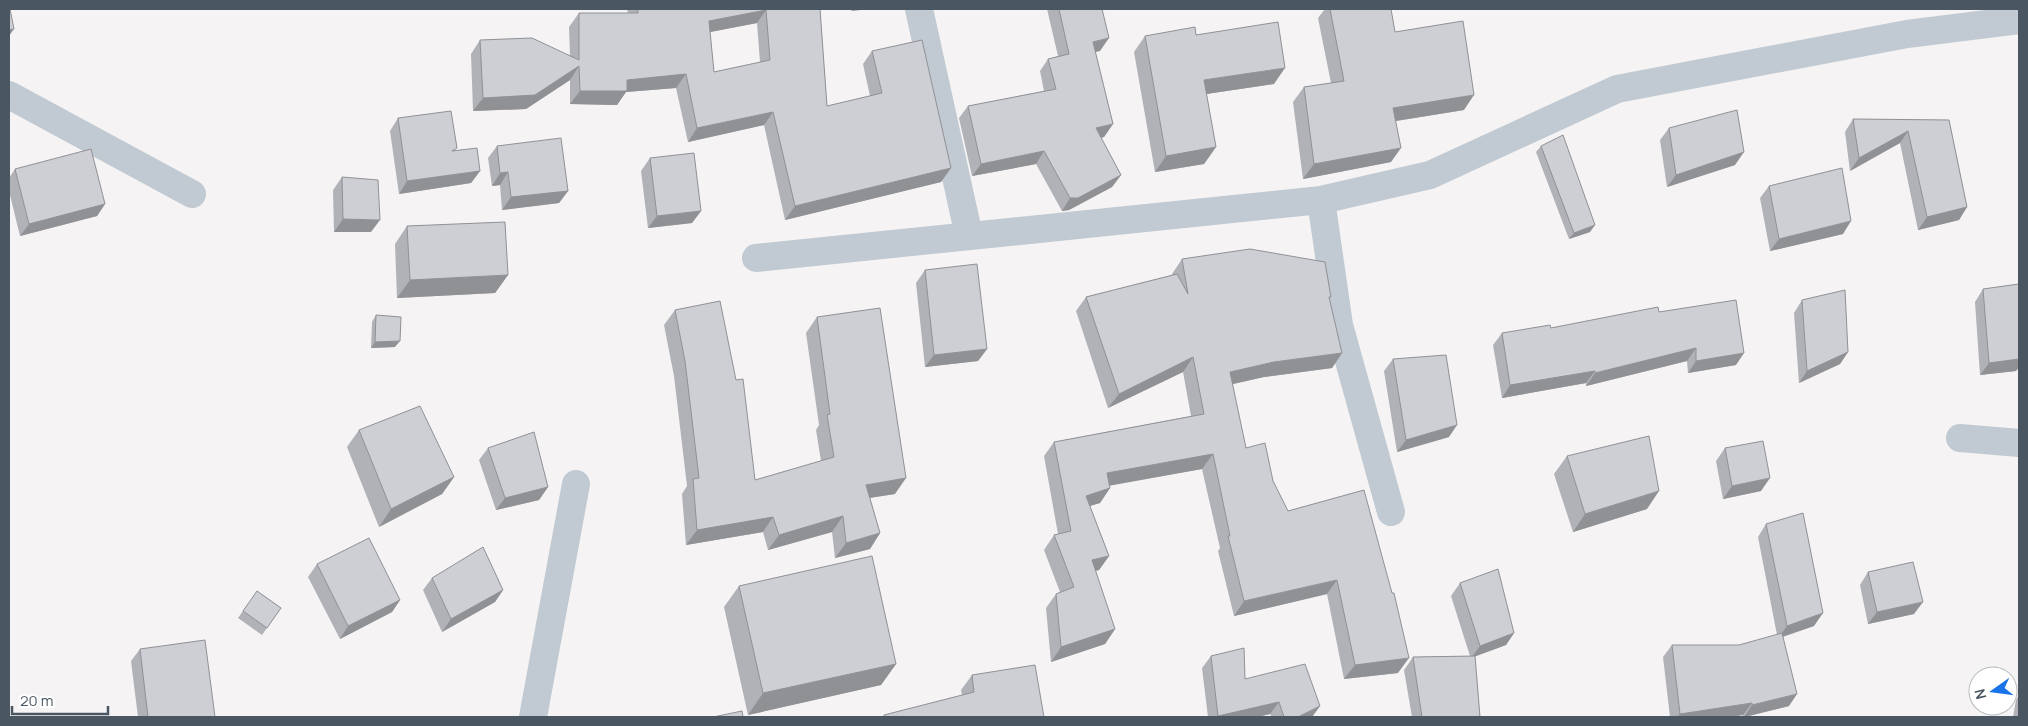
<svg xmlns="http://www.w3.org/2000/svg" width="2028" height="726" viewBox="0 0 2028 726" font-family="Manrope,sans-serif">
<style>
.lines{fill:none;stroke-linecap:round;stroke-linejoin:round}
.minor{stroke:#c1cad2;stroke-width:28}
.wall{fill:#b0b2b7;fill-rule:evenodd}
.shaded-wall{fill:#909195}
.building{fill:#cdcfd5;stroke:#909195;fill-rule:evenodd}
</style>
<rect width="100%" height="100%" fill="#f5f3f3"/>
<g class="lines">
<path class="minor" d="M919,9L969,236
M9,95L192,194
M1321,200L1339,325L1391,512
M756,258L1321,200L1430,175L1617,89L1907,34L2019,20
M1960,438L2019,443
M533,717L576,484"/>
</g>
<path class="wall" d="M627,9H820L827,106L870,96L863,64L872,51L951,168L941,182L785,220L764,125L688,142L676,88L626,92L617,105L570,104V80L526,109L473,111L471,54L480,40L570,55L569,27L579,13H628ZM757,23L760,62L714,72L710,32Z
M1047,9H1102L1100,51L1095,52L1113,124L1104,137L1101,138L1121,175L1112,187L1069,210L1062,211L1036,164L972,176L959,118L968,106L1044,91L1040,71L1048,59L1058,56Z
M1325,9H1391L1395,32L1464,110L1396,121L1391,162L1303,179L1293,102L1304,87L1331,83L1318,18Z
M1196,35L1274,84L1206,94L1216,147L1204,164L1155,172L1134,52L1145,36Z
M398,118L455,151L480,171L471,183L399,194L390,131Z
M1853,119L1949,120L1967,207L1959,220L1918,230L1900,143L1850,171L1845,132Z
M1669,128L1735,165L1667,187L1660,140Z
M497,146L568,191L559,203L502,210L500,185L492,186L488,158Z
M1541,146L1590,232L1569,239L1536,152Z
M650,158L701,211L692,223L648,228L641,171Z
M15,169L105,204L97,216L20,236L9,191V178Z
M342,177L371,232H334L333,190Z
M1769,186L1843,234L1770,251L1760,198Z
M407,226L508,275L495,293L397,298L395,244Z
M1182,259L1331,297L1329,300L1342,353L1332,368L1264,377L1232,384L1246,448L1273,481L1288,511L1364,490L1398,673L1344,679L1327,594L1234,616L1218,551L1220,548L1202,469L1109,485L1110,488L1100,503L1090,506L1109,556L1099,570L1095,571L1115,629L1105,644L1051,662L1046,608L1056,594L1060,592L1044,550L1054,535L1058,534L1044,456L1054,442L1191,416L1183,372L1108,408L1076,311L1086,297L1172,275V274Z
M925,270L987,349L978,361L925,367L916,283Z
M2019,284V367L2016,371L1980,375L1975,302L1983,289Z
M1802,300L1848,352L1840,364L1799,383L1794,313Z
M675,310L755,480L821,461L816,430L819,425L806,333L817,317L895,494L870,498L880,533L870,549L835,558L832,532L768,550L763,532L686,545L682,494L687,486L674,376L664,325Z
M1659,312L1736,365L1688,373L1687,361L1586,386V383L1502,398L1493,345L1502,333L1551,328Z
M376,315L395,347L371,348L372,322Z
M1393,359L1449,437L1397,452L1384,371Z
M359,430L454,477L442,494L379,527L347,447Z
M488,448L548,487L539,500L496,510L479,460Z
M1725,448L1761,491L1723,499L1716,461Z
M1567,456L1647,509L1573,532L1554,474Z
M1766,524L1814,626L1783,637L1789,706L1745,717H1743V715L1729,717H1670L1663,657L1672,645H1739L1777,635L1758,537Z
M317,564L400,600L392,612L340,639L308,577Z
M1868,572L1914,614L1868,624L1860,585Z
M432,578L503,590L495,602L442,632L423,590Z
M1460,583L1514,633L1506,645L1475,656L1480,717H1412L1404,670L1413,657L1470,656L1451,596Z
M739,586L896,664L881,685L748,715L724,607Z
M257,591L281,608L262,635L238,618Z
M140,649L215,717H138L131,661Z
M1211,656L1245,679L1320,706L1312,717H1272L1270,714L1257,717H1208L1202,668Z
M972,675L1044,717H882L884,715L962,695L961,690Z
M2019,695V717H2013L2016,700Z"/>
<path class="shaded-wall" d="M853,9H871L851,11Z
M766,10L757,23L700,34L709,21Z
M14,29L9,36V30Z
M1109,38L1100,51L1084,54L1093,42Z
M579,66L570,80L526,109L473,111L483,98Z
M1285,68L1274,84L1193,96L1204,80Z
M686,74L676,88L626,92L617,105L570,104L580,91L627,80Z
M1474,95L1464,110L1383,123L1393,108Z
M773,112L764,125L688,142L697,128Z
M1113,124L1104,137L1087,141L1096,128Z
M1908,131L1900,143L1850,171L1859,158Z
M1216,147L1204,164L1155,172L1166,156Z
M1401,148L1391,162L1303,179L1314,164Z
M1044,151L1036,164L972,176L981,164Z
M1744,152L1735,165L1667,187L1676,175Z
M951,168L941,182L785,220L795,206Z
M480,171L471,183L399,194L407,181Z
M508,172L500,185L492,186L500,173Z
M1121,175L1112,187L1069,210L1062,211L1070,198Z
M568,191L559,203L502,210L511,197Z
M105,204L97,216L20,236L29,224Z
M1967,207L1959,220L1918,230L1927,217Z
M701,211L692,223L648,228L657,216Z
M343,219L380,220L371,232H334Z
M1851,221L1843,234L1770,251L1779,239Z
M1595,225L1590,232L1569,239L1574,233Z
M508,275L495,293L397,298L410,280Z
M400,341L395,347L371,348L375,342Z
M1696,348L1687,361L1586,386L1595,373Z
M987,349L978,361L925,367L934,355Z
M1848,352L1840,364L1799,383L1807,371Z
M1342,353L1332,368L1264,377L1220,387L1230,372L1274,362Z
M1744,353L1736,365L1688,373L1696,361Z
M1193,357L1183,372L1108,408L1119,394Z
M2019,359V367L2016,371L1980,375L1989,363Z
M1595,371L1586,383L1502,398L1510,385Z
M1457,425L1449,437L1397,452L1406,440Z
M1213,454L1202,469L1097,488L1107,473Z
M454,477L442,494L379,527L391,509Z
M906,478L895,494L855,500L866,485Z
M1770,478L1761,491L1723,499L1732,486Z
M548,487L539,500L496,510L505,498Z
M1110,488L1100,503L1076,510L1086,496Z
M1659,491L1647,509L1573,532L1585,514Z
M843,516L832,532L768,550L779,535Z
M773,517L763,532L686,545L697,530Z
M880,533L870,549L835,558L846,543Z
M1109,556L1099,570L1082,574L1092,560Z
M1337,580L1327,594L1234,616L1244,601Z
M503,590L495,602L442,632L451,619Z
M400,600L392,612L340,639L348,626Z
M1923,602L1914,614L1868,624L1877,612Z
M1823,613L1814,626L1778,638L1787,626Z
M1115,629L1105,644L1051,662L1061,647Z
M1514,633L1506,645L1471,658L1480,646Z
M1409,658L1398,673L1344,679L1355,665Z
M896,664L881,685L748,715L763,693Z
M1797,694L1789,706L1744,717L1752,705Z
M1279,702L1270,714L1257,717H1217L1218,716Z
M1752,703L1743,715L1729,717H1677L1680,714Z
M1320,706L1312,717H1298Z"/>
<path class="building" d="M9,9H10L14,29L9,30Z
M638,9H820L827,106L882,93L872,51L922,40L951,168L795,206L773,112L697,128L686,74L627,80V91H580L579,66L535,95L483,98L480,40L532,38L579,60V13H638ZM766,10L770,60L714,72L709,21Z
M1059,9H1102L1109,38L1093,42L1113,124L1096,128L1121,175L1078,198H1070L1044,151L981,164L968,106L1056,89L1048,59L1069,54Z
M1330,9H1391L1395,32L1463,21L1474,95L1393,108L1401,148L1314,164L1304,87L1344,81Z
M1278,22L1285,68L1204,80L1216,147L1166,156L1145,36L1195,27L1196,35Z
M1737,110L1744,152L1676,175L1669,128Z
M451,111L457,148L452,151L477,148L480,171L407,181L398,118Z
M1853,119L1949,120L1967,207L1927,217L1908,131L1859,158Z
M1563,135L1595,225L1574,233L1541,146Z
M561,138L568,191L511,197L508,172L500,173L497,146Z
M91,149L105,204L29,224L15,169Z
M694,153L701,211L657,216L650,158Z
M1842,168L1851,221L1779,239L1769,186Z
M342,177L378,180L380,220L343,219Z
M505,222L508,275L410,280L407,226Z
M1250,249L1325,262L1331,297H1329L1342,353L1274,362L1230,372L1246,448L1265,443L1273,481L1288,511L1364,490L1392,593H1394L1409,658L1355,665L1337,580L1244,601L1228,536H1230L1213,454L1107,473L1110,488L1086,496L1109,556L1092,560L1115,629L1061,647L1056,594L1074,587L1054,535L1071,531L1054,442L1204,414L1193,357L1119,394L1086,297L1177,274L1188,294L1182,259Z
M977,264L987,349L934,355L925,270Z
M2019,284V359L1989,363L1983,289Z
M1845,290L1848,352L1807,371L1802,300Z
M1736,300L1744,353L1696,361V348L1595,373V371L1510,385L1502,333L1550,325L1551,328L1658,307L1659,312Z
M720,301L736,380L743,379L755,480L834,457L827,415L830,414L817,317L880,308L906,478L866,485L880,533L846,543L843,516L779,535L773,517L697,530L693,479L699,478L685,361L675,310Z
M376,315L401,317L400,341L375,342Z
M1446,355L1457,425L1406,440L1393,359Z
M420,406L454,477L391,509L359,430Z
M534,432L548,487L505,498L488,448Z
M1649,436L1659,491L1585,514L1567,456Z
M1763,441L1770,478L1732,486L1725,448Z
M1803,513L1823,613L1787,626L1766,524Z
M369,538L400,600L348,626L317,564Z
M483,547L503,590L451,619L432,578Z
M872,556L896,664L763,693L739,586Z
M1913,562L1923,602L1877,612L1868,572Z
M1498,569L1514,633L1480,646L1460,583Z
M257,591L281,608L267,628L243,611Z
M1782,633L1797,694L1752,705V703L1680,714L1672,645H1739Z
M205,640L215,717H148L140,649Z
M1244,648L1245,679L1305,664L1320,706L1298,717H1284L1279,702L1218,716L1211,656Z
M1475,656L1480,717H1422L1413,657Z
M1035,665L1044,717H885L884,715L974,692L972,675Z
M742,711L743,717H713Z"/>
<rect width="2028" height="726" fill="none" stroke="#4a5661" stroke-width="20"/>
<g transform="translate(1993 691) rotate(256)"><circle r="24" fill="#ffffff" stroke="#b7bbc0"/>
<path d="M0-4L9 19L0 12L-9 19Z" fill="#1a73e8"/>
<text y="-8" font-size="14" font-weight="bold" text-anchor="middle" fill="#4a5661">N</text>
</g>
<path d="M12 706v8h96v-8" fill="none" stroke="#4a5661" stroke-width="2.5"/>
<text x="20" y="706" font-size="15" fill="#4a5661" stroke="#ffffff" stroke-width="4" paint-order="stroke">20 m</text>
</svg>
